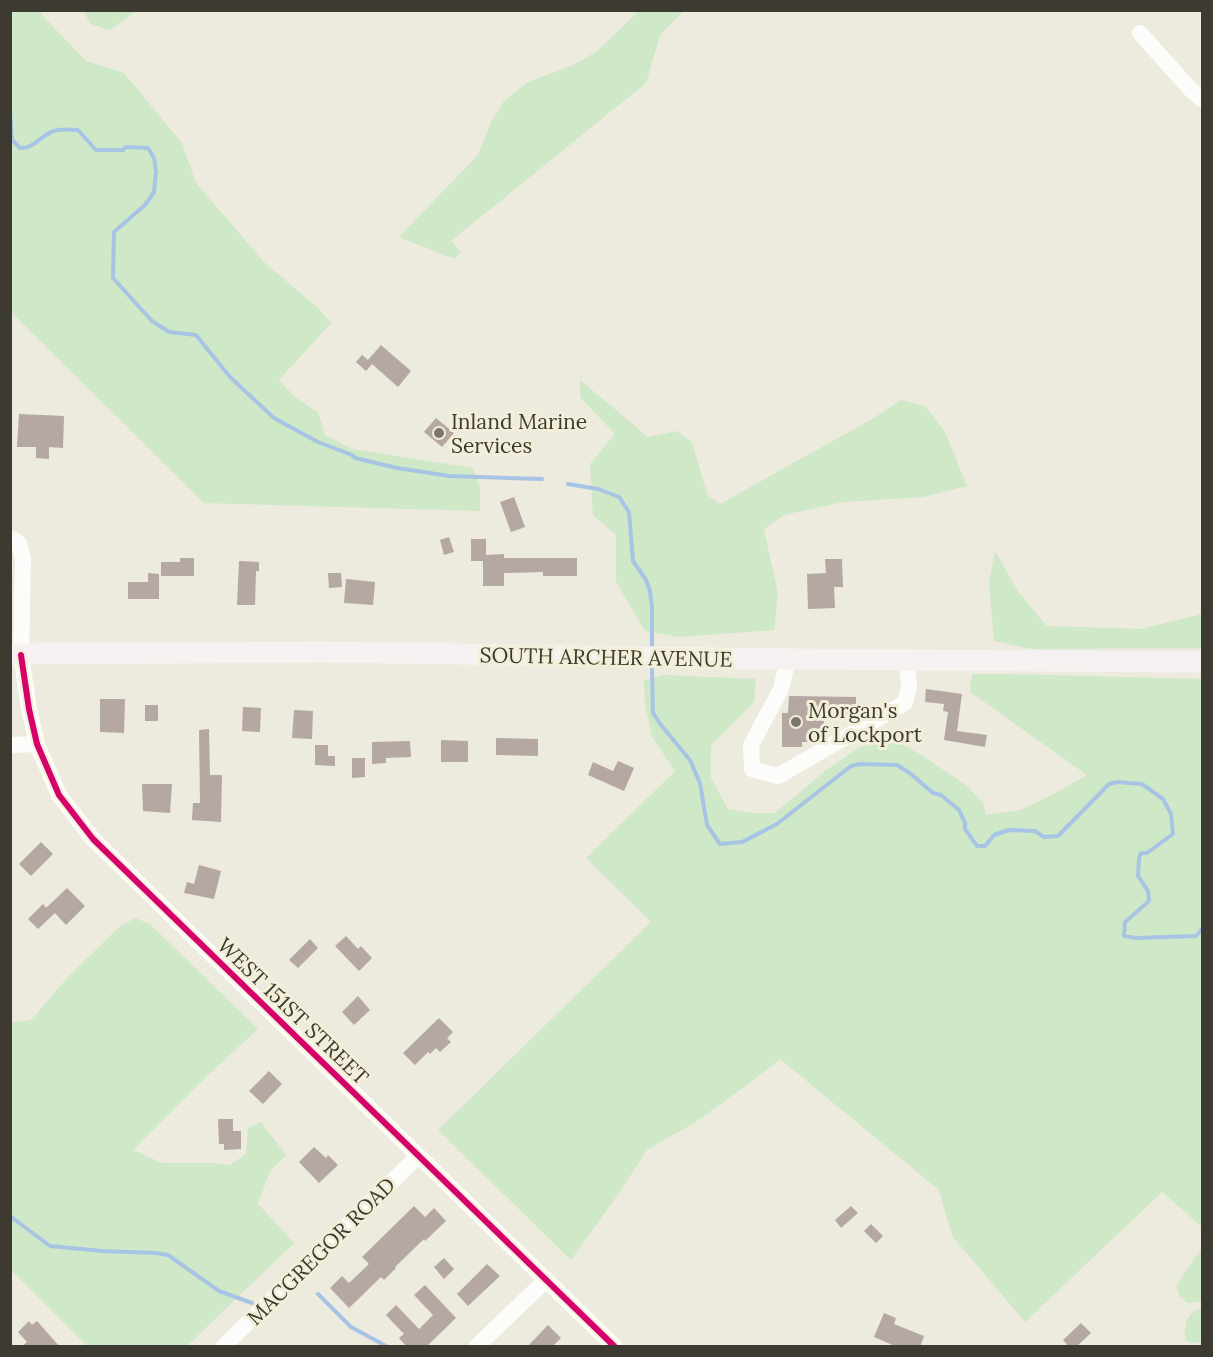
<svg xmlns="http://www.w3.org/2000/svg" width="1213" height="1357" viewBox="0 0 1213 1357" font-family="Lora,serif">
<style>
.green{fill:#cee8c8}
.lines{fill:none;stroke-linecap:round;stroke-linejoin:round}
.stream{stroke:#a7c4e4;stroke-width:4}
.building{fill:#b5a7a2}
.minor{stroke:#fcfcfa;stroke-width:16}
.major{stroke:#f7f2f2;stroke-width:21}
.cycleway-casing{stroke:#f3eed8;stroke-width:10}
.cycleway{stroke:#d6006c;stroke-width:6}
.poi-dot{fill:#7a786e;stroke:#f3eed8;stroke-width:2}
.labels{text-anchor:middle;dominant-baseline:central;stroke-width:6;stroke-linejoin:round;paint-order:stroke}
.poi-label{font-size:21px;fill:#3c3a31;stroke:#f3eed8;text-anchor:start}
.street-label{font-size:21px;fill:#3c3a31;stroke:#f3eed8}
</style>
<rect width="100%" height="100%" fill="#edeade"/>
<path class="green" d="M10,11H40L42,15L86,61L124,73L182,143L196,183L263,261L319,309L331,323L279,380L296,398L318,412L325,435L352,449L473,468L480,488V511L204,503L11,312Z
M83,11V10L136,11L110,30L91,24Z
M639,11H684L660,35L646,83L451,241L461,253L454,259L399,237L478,155L491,122L504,101L528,82L571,66L596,52Z
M580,380L648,437L677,431L692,443L708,496L720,504L874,418L901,400L925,406L945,432L967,486L923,497L843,502L784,515L764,529L778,594L774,630L678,637L645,631L616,582V535L593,515L590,464L615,434L580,397Z
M995,551L1019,593L1047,626L1141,629L1202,614V648L1032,649L994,641L989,583Z
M972,674H1006L1202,679V1227L1162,1192L1025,1322L952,1236L939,1190L780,1059L747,1085L694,1123L647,1150L621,1190L571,1260L438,1130L651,922L586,858L675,771L652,737L645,703L644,680L664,675L756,679L754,702L711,745V778L728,809L752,813H775L825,771L858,748L893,739L918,753L966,785L983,803L986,815L1021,810L1050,796L1087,775L970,692Z
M135,918L150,924L258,1029L208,1075L133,1150L162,1163H212L230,1165L246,1154L248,1128L261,1122L286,1155L270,1171L258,1204L294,1243L187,1346H87L11,1270V1023L31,1020L68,977L119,927Z
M1202,1249V1301L1188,1303L1180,1297L1176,1286L1193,1260Z
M1202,1307V1342L1191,1343L1185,1340C1185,1321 1185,1316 1202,1307Z"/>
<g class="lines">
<path class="stream" d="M10,113L12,140L20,148C34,149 41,135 54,131C61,128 70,130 78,130L96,150H123L126,147L148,148L154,158L156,171L154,192L145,205L114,232L113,278L152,321L169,332L196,335L230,377L274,418L318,442L352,455L355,458L397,468L449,476L542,479
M568,484L598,489L619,497L629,512L633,561L646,580L650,591L652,608V645
M652,668L653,713L661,725L690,760L700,783L707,825L720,844L742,842L777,824L851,766L859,764L897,765L911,774L933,793L941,795L959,810L965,823V829L977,846H985L994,835L1009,830L1035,831L1044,837L1058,836L1109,784L1117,782L1142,784L1163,799L1171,814L1173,834L1147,853H1141L1139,858L1138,876L1148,891L1149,901L1125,922L1124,936L1136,938L1196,936L1202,929
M10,1216L50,1246L102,1251L156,1253L168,1255L219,1291L252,1303
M318,1294L351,1327L386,1346"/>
</g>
<path class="building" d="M381,345L411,371L398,387L372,364L366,371L356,362L362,355L368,360Z
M19,414L64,416L63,448L49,447V459L36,458V447H17Z
M436,418L454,433L442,447L424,432Z
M514,497L525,527L511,532L500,502Z
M449,537L454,552L444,555L440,540Z
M471,539H486V555L504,554V558H577V576H543V572L504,573V586H483V561H471Z
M180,558H194V576H161V562H180Z
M825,559H842L843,587H834L835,608L808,609L807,574L826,573Z
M239,561L259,562V571H256L255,605H237Z
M148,573L159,574V599H128V582H148Z
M328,573H341L342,587L329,588Z
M346,579L375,582L373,605L344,603Z
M926,689L962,694L957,731L987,735L985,747L944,740L948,712L943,711L944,704L925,702Z
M789,696L856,697V714H830V720H824L823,738L815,742H802V747H782V713H788Z
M100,699H125L124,733L100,732Z
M145,705H158V721H145Z
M243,707L261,708L260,732L242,731Z
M294,710L313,711L312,739L292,738Z
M209,729L210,775H222L221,822L192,820L193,803H200L199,730Z
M496,738L538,739V756L496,755Z
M441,740L468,741V762H441Z
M410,741L411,757L386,758V763L372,764V742Z
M315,745H328V756H335V766L315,765Z
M352,758H365V777L352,778Z
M618,761L634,768L624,791L588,775L593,762L613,771Z
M142,784H172L170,813L143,811Z
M41,842L53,854L31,876L19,864Z
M199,865L221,871L214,899L184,893L187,882L194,884Z
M67,888L85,906L66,925L55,913L38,929L28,919L43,904L46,908Z
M346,936L358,949L361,946L372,958L359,971L335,946Z
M310,939L318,948L298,968L289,960Z
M358,996L370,1010L354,1025L342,1012Z
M439,1018L453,1032L447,1038L451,1042L440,1052L436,1048L430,1054L428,1052L415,1065L403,1053Z
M269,1071L282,1084L263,1104L249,1091Z
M218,1119H233V1131H241V1149L224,1150V1144H219Z
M314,1147L326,1158L328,1155L338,1165L319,1183L299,1162Z
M414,1206L425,1217L434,1208L446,1221L425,1241L424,1239L395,1267L396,1268L384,1280L381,1277L349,1308L330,1288L342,1276L349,1283L369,1264L362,1257Z
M851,1206L858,1213L841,1228L835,1220Z
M871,1224L883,1236L876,1243L864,1231Z
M444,1258L454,1269L444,1279L434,1267Z
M487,1264L500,1276L468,1306L457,1294Z
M425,1285L456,1318L426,1347H407L399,1338L404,1334L386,1315L396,1305L419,1329L433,1315L414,1295Z
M884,1313L896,1318L894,1324L924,1336L920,1347H897L874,1337Z
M29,1321L32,1325L37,1321L60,1347H21L27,1342L18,1332Z
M1081,1323L1091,1333L1076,1347H1069L1063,1340Z
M548,1325L561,1338L552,1347H527Z"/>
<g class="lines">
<path class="minor" d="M1140,33L1191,90L1202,99
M10,538L19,543L23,559L21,655L29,709L37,744L59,795L93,839L614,1346
M788,659L781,689L751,745L752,769L778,776L905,703L909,686L907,660
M10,745L37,744
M224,1346L418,1156
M477,1346L546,1280"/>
<path class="major" d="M10,654L322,652L788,659L1202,662"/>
<g class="cycleway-casing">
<path id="cycleway" d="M21,655L29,709L37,744L59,795L93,839L614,1346"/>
</g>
<use href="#cycleway" class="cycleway"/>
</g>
<g class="poi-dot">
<circle cx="439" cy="433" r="6"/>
<circle cx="796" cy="722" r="6"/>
</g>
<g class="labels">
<g class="poi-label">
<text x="451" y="421">Inland Marine<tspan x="451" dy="24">Services</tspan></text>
<text x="808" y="710">Morgan's<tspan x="808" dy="24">of Lockport</tspan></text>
</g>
<g class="street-label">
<text transform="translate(606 657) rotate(1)">SOUTH ARCHER AVENUE</text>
<text transform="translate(293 1011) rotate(44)">WEST 151ST STREET</text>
<text transform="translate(321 1251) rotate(-45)">MACGREGOR ROAD</text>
</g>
</g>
<rect width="1213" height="1357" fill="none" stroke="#3c3a31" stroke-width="24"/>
</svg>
